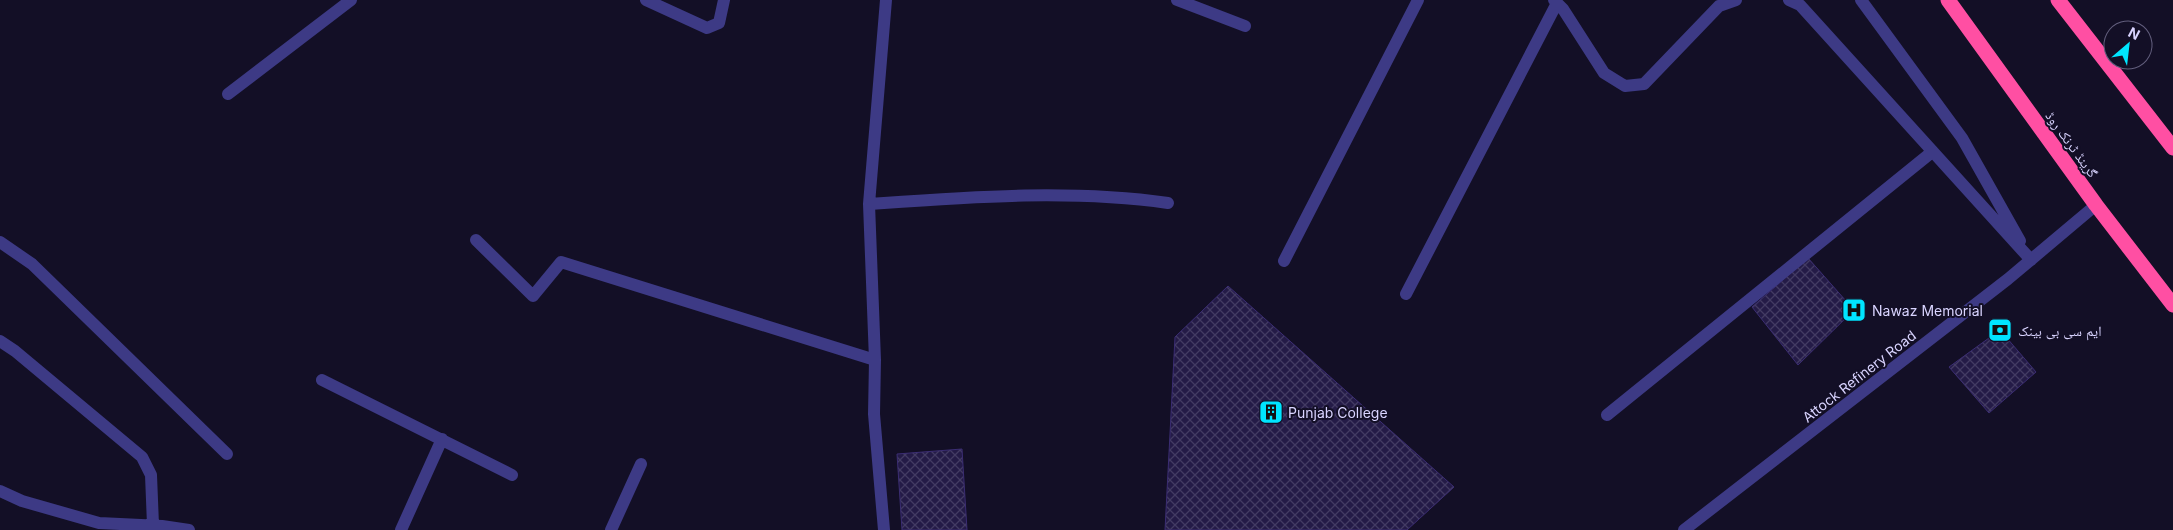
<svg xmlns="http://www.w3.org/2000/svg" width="2173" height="530" viewBox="0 0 2173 530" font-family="Inter,'Noto Naskh Arabic',sans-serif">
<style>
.building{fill:url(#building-cross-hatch);stroke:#3b2d73}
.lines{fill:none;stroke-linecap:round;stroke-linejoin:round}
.minor{stroke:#3d3a85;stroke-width:12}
.highway{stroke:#ff4fa3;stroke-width:15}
.labels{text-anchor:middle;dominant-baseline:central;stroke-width:4;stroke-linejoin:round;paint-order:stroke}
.street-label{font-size:14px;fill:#d9d4ff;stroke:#130f26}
.poi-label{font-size:14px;fill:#d9d4ff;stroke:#130f26;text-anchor:start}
</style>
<defs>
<pattern id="building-cross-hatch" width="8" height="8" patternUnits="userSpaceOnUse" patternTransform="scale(1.25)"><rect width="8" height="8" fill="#241b47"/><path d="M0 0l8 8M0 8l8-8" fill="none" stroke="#433b63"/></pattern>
</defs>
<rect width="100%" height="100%" fill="#130f26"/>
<path class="building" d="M1808,258L1854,310L1798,365L1752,307Z
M1228,286L1454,487L1407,530H1165L1175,337Z
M2000,330L2036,372L1989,413L1949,367Z
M962,449L967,530H902L897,454Z"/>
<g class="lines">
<path class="minor" d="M646,0L707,28L719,23L724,0
M1177,0L1245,26
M1554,0L1563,9L1604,73L1625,86L1644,84L1719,6L1736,0
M1789,0L1800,5L2031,260
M1861,0L1962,138L2020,241
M228,94L351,0
M869,204C968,197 1069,189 1168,203
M476,240L533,296L561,262L875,360
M0,242L32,264L227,454
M1284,261L1418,0
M1406,294L1557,3
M0,341L15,351L142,457L151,475L153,525
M322,380L512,475
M1607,415L1932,152
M0,491L22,501L99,523L162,526L189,530
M401,530L442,439
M611,530L641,464
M884,530L874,414L875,360L869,204L886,0
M1684,530L2008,279L2096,205"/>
<path class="highway" d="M1948,0L2096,205L2173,305
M2058,0L2173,148"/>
</g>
<defs>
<g id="hospital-square" transform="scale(1.25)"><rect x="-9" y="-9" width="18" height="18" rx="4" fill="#00e5ff" stroke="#130f26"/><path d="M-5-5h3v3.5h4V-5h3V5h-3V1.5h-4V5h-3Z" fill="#111"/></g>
<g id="bank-square" transform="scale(1.25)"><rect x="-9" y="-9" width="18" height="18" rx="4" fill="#00e5ff" stroke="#130f26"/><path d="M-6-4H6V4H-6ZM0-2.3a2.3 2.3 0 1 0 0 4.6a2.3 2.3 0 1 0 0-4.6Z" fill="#111"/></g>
<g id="building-square" transform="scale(1.25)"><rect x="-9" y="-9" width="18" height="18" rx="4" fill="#00e5ff" stroke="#130f26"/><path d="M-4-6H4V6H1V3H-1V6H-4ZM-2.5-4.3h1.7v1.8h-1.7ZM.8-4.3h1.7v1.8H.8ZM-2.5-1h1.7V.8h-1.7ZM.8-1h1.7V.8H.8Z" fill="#111"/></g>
</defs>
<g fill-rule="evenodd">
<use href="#hospital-square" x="1854" y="310"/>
<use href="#bank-square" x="2000" y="330"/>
<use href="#building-square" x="1271" y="412"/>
</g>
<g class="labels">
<g class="street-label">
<text transform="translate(2072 144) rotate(54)">گرینڈ ٹرنک روڈ</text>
<text transform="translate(1859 376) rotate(-38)">Attock Refinery Road</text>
</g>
<g class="poi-label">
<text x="1872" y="310">Nawaz Memorial</text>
<text x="2018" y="330">ایم سی بی بینک</text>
<text x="1288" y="412">Punjab College</text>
</g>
</g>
<g transform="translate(2128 45) rotate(28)"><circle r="24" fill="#130f26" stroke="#625e7d"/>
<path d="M0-4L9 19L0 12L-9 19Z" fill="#00e5ff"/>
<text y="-8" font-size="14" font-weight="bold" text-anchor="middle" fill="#d9d4ff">N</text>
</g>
</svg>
